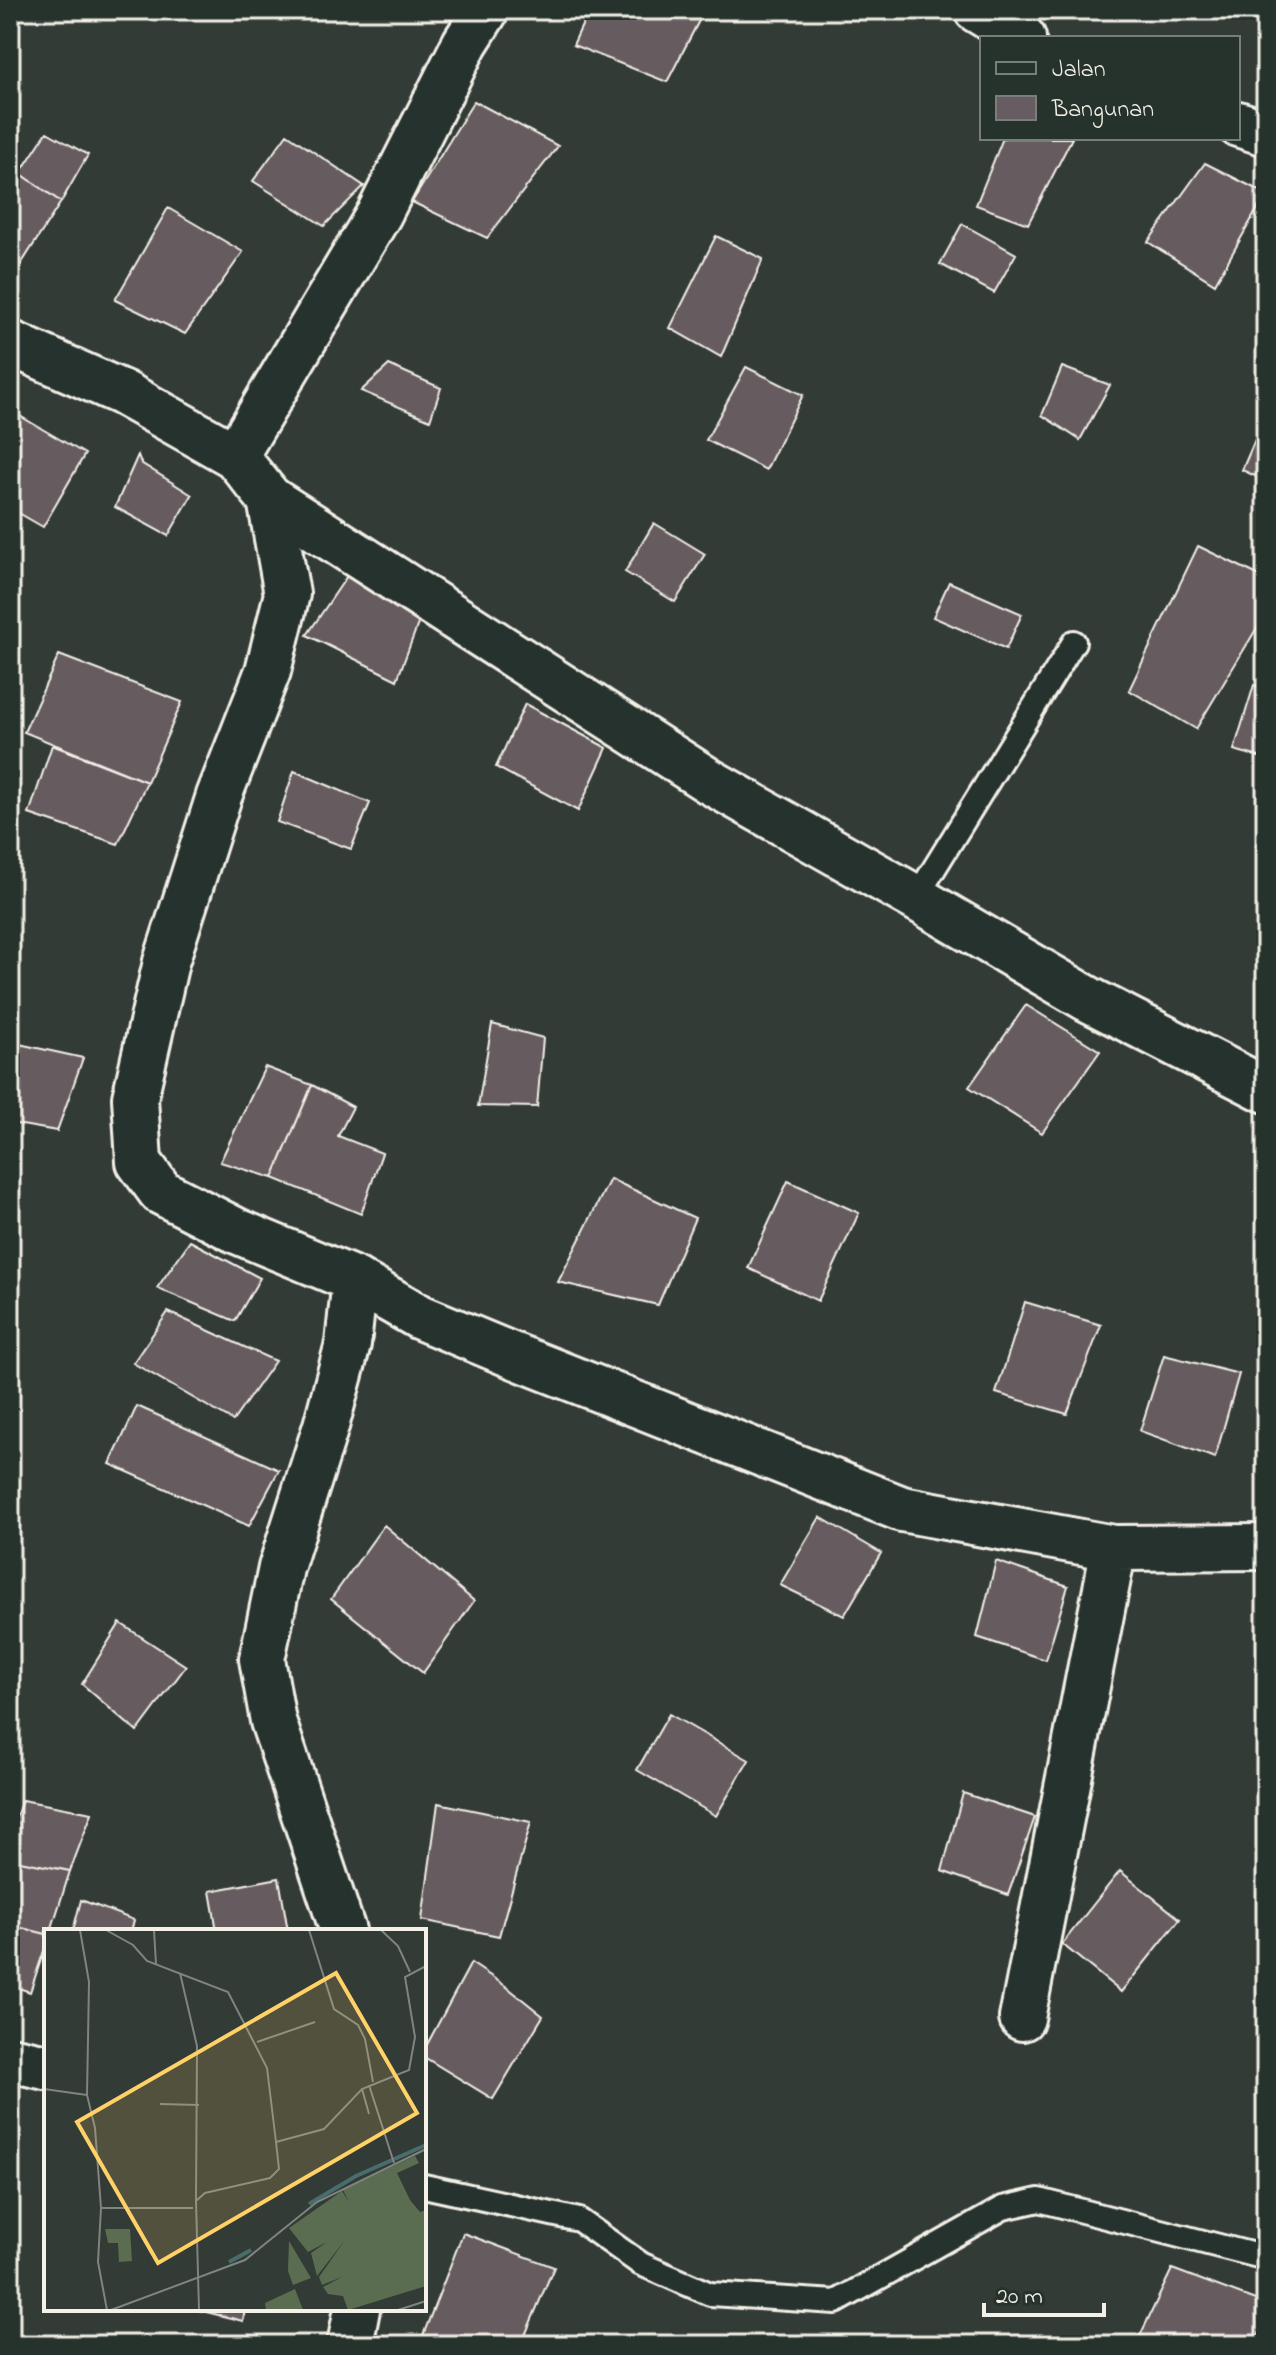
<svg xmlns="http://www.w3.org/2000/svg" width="1276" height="2355" viewBox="0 0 1276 2355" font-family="'Indie Flower',sans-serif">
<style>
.building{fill:#665c61;stroke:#f4f1e8;stroke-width:2}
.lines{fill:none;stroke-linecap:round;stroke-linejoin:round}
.service-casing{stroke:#f4f1e8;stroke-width:28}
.minor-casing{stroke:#f4f1e8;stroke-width:50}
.tertiary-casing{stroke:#f4f1e8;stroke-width:50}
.service{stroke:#26332d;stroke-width:22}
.minor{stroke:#26332d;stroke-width:44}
.tertiary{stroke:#26332d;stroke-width:44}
.inset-river{fill:none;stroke:#496d6d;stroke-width:4}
.inset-road{fill:none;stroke:#80847e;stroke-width:2}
.view{fill:#ffd166;fill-opacity:0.15;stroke:#ffd166;stroke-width:4}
.inset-edge{fill:none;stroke:#f4f1e8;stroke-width:4}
</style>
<rect width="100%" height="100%" fill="#333b37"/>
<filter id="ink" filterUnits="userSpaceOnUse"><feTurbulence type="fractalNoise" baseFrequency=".0125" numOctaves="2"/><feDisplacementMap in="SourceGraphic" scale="16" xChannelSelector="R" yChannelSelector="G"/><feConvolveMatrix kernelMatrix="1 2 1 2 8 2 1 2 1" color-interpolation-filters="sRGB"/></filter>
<g filter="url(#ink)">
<path class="building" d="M589,10H698L703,13L667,82L573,45Z
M1238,10H1262L1253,20Z
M474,101L558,146L487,238L412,202Z
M47,132L88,155L61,202L20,173Z
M287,134L364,186L324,226L253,181Z
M1003,138H1072L1028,224L976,205Z
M1205,163L1266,194L1215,284L1148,242Z
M10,167L20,173L10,189Z
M20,173L61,202L16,272L10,268V189Z
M168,208L243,252L185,334L115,300Z
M962,224L1016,254L994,293L940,264Z
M716,236L763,259L721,357L670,328Z
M389,365L441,388L430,420L361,391Z
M746,367L803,395L766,470L706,440Z
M1062,367L1110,385L1080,440L1042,415Z
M13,412L85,454L43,527L10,508V416Z
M1263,421L1266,422V481L1242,470Z
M138,455L141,463L192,495L168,536L115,507Z
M654,523L705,554L675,602L625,572Z
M1198,546L1266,579V613L1196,729L1129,690Z
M347,576L422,613L397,680L307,635Z
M949,582L1022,614L1006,649L933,617Z
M59,655L182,702L147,782L24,732Z
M1254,685L1266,689V759L1234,750Z
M525,704L607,748L578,811L496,767Z
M52,745L147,782L118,844L29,814Z
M294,771L370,803L351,849L277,822Z
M1266,810V849L1256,846Z
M1026,1005L1100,1051L1042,1133L969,1087Z
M492,1024L543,1038L537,1107L478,1106Z
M10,1042L83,1058L57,1131L10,1123Z
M265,1067L312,1085L273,1178L220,1162Z
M312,1085L353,1107L338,1136L382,1153L361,1214L273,1178Z
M610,1179L695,1218L658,1305L558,1282Z
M788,1181L859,1213L818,1301L748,1268Z
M190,1241L260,1278L235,1321L157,1288Z
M1025,1302L1101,1325L1067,1414L996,1393Z
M168,1312L275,1361L233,1421L133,1363Z
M1164,1355L1239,1374L1215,1458L1140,1431Z
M137,1406L279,1470L249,1526L110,1464Z
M820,1517L881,1553L844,1616L780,1585Z
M384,1525L474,1601L423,1673L331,1599Z
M996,1561L1068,1586L1046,1660L977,1637Z
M120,1623L186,1666L137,1732L82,1684Z
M669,1714L749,1760L716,1816L637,1770Z
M963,1793L1035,1817L1008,1895L942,1871Z
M22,1800L92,1813L70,1871L10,1859V1835Z
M438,1803L531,1822L499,1936L422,1920Z
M10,1859L70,1871L51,1931H46V1934L10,1925Z
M1120,1871L1180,1919L1121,1992L1062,1944Z
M279,1878L288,1931H217L210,1891Z
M81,1900L134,1920L131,1931H73Z
M10,1925L46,1934V1945L30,1992L10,1985Z
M471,1963L507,1987L543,2016L493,2099L424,2057V2050Z
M463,2233L554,2267L521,2345H424L420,2343Z
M1172,2269L1266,2304V2324L1251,2345H1150L1138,2340Z
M194,2309H245L243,2321Z"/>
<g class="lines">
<g class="service-casing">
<path id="service" d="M916,898L1074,642
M424,2186L579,2220L641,2264L710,2294L836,2302L1003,2208L1039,2200L1266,2258"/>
</g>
<g class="minor-casing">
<path id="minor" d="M977,10L1023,38
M1238,124L1266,133
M235,456L379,214L465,43L486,10
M270,499L709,781L916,898L1088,999L1266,1090
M355,1280L420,1317L507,1353L902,1509L1114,1548L1266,1547
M1022,2018L1114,1548
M10,2059L46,2067"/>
</g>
<g class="tertiary-casing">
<path id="tertiary" d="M10,343L123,393L235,456L270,499L287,594L268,671L219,796L166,962L135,1098L139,1162L161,1192L237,1231L355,1280L348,1344L326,1426L281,1568L262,1659L273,1721L343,1931
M350,2345L357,2309"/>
</g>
<use href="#service" class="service"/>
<use href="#minor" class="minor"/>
<use href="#tertiary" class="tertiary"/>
</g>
</g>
<g transform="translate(44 1929)">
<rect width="382" height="382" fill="#333b37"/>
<path d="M371,227L375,234L353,244L366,271L376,283L382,281V357L304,381L299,367L284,365L279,358L298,348L278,356L275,348L301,311L273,347L267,324L283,313L264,323L245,299L298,262L305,273L299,261ZM61,300H86L88,332L75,333L74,314H64ZM245,312L267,349L249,356L244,342ZM251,360L259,381H222L221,374Z" fill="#5a6d50"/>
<path class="inset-river" d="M265,275L312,247L382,216M185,333L207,321"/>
<path class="inset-road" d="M36,1L45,53L43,166L51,199L57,279H149M62,1L89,16L103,32L184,63L223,139L232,213M110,1L112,35M265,1L290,80L314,96L321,110L329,153M337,1L354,17L366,43M136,44L153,117L152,272M213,113L271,93M325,156L350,234M0,160L43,166M318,160L325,185M116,175L155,176M57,279L54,333L63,381M67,381L201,331L273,273L382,220M155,381L152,272L161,264L226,249L235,240L232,213L280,200L318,160L365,141L371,108L361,48L382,37M354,381L382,372"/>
<path class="view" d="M292,44L373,184L114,334L33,193Z"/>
<rect width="382" height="382" class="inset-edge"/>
</g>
<rect width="1276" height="2355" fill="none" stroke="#26332d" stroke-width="40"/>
<rect x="20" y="20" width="1236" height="2315" fill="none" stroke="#f4f1e8" stroke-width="3" filter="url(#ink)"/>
<rect x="980" y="36" width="260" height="104" fill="#26332d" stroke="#787f78" stroke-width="2"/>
<rect x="996" y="62" width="40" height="12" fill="#26332d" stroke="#787f78" stroke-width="2"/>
<text x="1052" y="76" font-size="24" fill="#f4f1e8">Jalan</text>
<rect x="996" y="96" width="40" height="24" fill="#665c61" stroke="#787f78" stroke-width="2"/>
<text x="1052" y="116" font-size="24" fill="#f4f1e8">Bangunan</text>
<path d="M984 2303v12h120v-12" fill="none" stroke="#f4f1e8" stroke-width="4"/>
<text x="996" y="2303" font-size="24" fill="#f4f1e8" stroke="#26332d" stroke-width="6" paint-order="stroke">20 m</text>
</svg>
